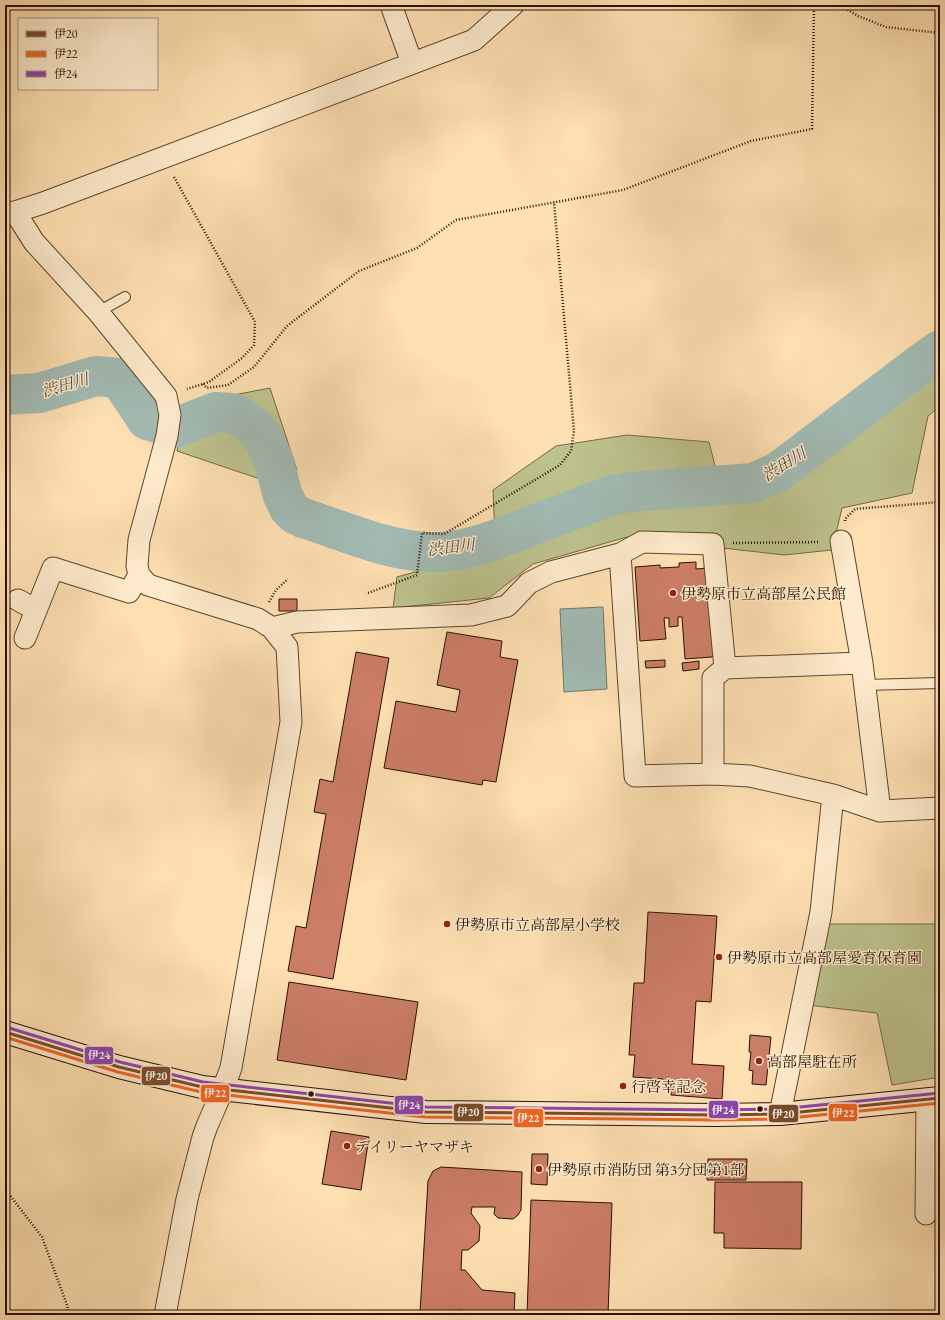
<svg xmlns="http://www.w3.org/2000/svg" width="945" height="1320" viewBox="0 0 945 1320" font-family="'EB Garamond','Noto Serif JP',serif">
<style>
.green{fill:#bdc38e;stroke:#736a47}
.water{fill:#a2bbb4;stroke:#72776c}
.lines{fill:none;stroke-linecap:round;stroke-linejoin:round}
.river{stroke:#a2bbb4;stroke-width:40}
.building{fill:#cc7d67;stroke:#291000}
.lane-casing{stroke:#5e442c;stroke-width:12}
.street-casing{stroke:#5e442c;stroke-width:23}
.secondary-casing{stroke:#291000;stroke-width:24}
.path{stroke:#291000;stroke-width:2.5;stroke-dasharray:1 2;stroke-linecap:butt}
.lane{stroke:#feebcd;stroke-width:10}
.street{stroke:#feebcd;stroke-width:21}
.secondary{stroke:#feebcd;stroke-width:22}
.bus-1-casing{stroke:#feebcd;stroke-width:6}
.bus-2-casing{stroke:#feebcd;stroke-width:6}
.bus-3-casing{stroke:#feebcd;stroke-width:6}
.bus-1{stroke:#7a4b2a;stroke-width:3}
.bus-2{stroke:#f26522;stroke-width:3}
.bus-3{stroke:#8e44ad;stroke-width:3}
.poi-dot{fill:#8f2418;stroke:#feebcd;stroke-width:1.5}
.bus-dot{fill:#291000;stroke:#feebcd;stroke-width:1.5}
.labels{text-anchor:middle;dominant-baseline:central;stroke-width:3;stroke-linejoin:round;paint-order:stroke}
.poi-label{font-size:15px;fill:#291000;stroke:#feebcd;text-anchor:start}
.water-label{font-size:16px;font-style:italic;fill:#534c3f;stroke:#feebcd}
.line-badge{stroke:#feebcd;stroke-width:1.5}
.badge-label{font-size:11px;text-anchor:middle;font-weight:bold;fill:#fff}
</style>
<rect width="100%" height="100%" fill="#fee0b2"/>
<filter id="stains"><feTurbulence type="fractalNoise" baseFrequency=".005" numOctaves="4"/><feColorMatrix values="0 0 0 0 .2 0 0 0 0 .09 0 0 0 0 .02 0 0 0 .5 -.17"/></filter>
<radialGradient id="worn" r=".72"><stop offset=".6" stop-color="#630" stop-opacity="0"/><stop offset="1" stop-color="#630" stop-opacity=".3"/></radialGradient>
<path class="green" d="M940,373V406L928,416L912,493L842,508L832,550L784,555L627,537L533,564L489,598L393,608L397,577L429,568L496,558L493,490L556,446L627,435L709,442L722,493L781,488L869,426Z
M270,388L297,470L257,478L177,451L187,404Z
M826,924H940V1077L892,1085L877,1013L807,1005Z"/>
<path class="water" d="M603,607L607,689L564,692L560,609Z"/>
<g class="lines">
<path class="river" d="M5,395L39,393L96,376L119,378L147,420L175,428L216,412L232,413L244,419L254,427L263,438L274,461L282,493L289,508L295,514L303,518C344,531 385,550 428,552C464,554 501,538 533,525C560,515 586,505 613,495L629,492L753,483L778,472L923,362L940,350"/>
</g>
<path class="building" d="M696,562V569L707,568L714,655L712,657L685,659L682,617H678V626L669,627V618H664L666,639L640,641L635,567L660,565V568L679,567V563Z
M279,599H297V611H279Z
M447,632L502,641L500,657L518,660L496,782L483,780L482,785L384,768L396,701L456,712L460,690L437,685Z
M356,652L389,658L333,979L288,971L296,926L306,928L326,814L314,812L320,779L333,782Z
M665,660V667L646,668L645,661Z
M699,661V669L683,671L682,663Z
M648,912L717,916L711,1002L696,1001L692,1064L724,1066L722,1099L671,1095V1091L663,1090V1079L633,1077L635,1055H629L634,983H644Z
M289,982L418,1002L406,1080L277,1060Z
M750,1035L771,1037L766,1085L752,1084L753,1071L749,1070L751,1052H749Z
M331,1131L369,1137L361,1190L322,1184Z
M532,1154H548L547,1185L531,1184Z
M708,1159H747L746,1180H707Z
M441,1167L522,1172L521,1210L518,1215L513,1219L498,1218L494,1214L495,1207H472L471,1213L480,1226L479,1241L468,1250H462L461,1270H465L482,1290L515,1293L514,1315H468L469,1311L458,1310V1315L420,1313L428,1181L433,1171Z
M715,1182H802L801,1249L724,1248V1233H714Z
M531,1200L612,1203L608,1315H527Z"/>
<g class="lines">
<g class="lane-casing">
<path id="lane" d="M98,312L125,297
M865,685L940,683"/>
</g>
<g class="street-casing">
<path id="street" d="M391,5L412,63
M15,212L43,203L474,40L513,5
M5,213L15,212L34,242L98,312L166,396L170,415L167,436L139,540L137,566L139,575L148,585L258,619L272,628L287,647L291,722L231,1068L223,1089L207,1126L203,1137L187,1199L165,1315
M841,541L862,663L880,811L940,808
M620,554L635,776L713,774L750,776L833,795L880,811
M18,600L36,610
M272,628L297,622L471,615L507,606L529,583L551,572L620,554L642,542L713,544L725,668
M25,638L53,568L129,592L139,575
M713,774V678L725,668L862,663
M780,1114L821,912L833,795
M926,1214L927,1100"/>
</g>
<g class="secondary-casing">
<path id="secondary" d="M5,1032L119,1067L202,1087L426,1112L715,1115L780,1114L940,1098"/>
</g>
<path class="path" d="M840,5L858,16L886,27L940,33
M174,177L255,322L254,345L242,358L209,382L187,389
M203,384L207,388L228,385L254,367L287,326L359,271L417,248L456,220L623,190L751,141L812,129L814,5
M845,521V519L855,509L940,502
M733,543L820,542
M368,593L417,575L422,533L444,534L560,465L571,451L574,431L554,202
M269,602L276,590L288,579
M5,1189L42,1237L67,1305L69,1315"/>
<use href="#lane" class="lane"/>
<use href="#street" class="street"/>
<use href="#secondary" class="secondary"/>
<g class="bus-1-casing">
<path id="bus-1" d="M5,1032L119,1067L202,1087L426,1112L715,1115L780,1114L940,1098"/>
</g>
<g class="bus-2-casing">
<path id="bus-2" d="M5,1037L118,1072L201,1092L425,1117L715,1120L780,1119L940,1103"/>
</g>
<g class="bus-3-casing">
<path id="bus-3" d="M6,1027L120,1062L203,1082L426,1107L715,1110L780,1109L940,1093"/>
</g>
<use href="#bus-1" class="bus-1"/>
<use href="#bus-2" class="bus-2"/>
<use href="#bus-3" class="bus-3"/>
</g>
<g class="poi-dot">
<circle cx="673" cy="593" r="4"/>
<circle cx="447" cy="924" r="4"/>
<circle cx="719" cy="957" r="4"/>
<circle cx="759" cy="1061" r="4"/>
<circle cx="623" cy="1086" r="4"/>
<circle cx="347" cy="1146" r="4"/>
<circle cx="539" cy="1169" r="4"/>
</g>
<g class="bus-dot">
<circle cx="311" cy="1094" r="3.5"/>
<circle cx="760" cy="1109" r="3.5"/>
</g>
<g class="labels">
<g class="poi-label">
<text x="681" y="593">伊勢原市立高部屋公民館</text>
<text x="455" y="924">伊勢原市立高部屋小学校</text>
<text x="727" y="957">伊勢原市立高部屋愛育保育園</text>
<text x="767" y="1061">高部屋駐在所</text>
<text x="631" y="1086">行啓幸記念</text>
<text x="355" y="1146">デイリーヤマザキ</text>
<text x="547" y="1169">伊勢原市消防団 第3分団第1部</text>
</g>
<g class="water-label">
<text transform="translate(65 385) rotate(-16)">渋田川</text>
<text transform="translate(784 464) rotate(-32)">渋田川</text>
<text transform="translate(451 547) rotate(-7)">渋田川</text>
</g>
</g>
<g class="line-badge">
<rect x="84" y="1046" width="30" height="19" rx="4" fill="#8e44ad"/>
<rect x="141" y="1066" width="30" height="20" rx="4" fill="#7a4b2a"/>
<rect x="200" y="1084" width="30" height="19" rx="4" fill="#f26522"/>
<rect x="394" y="1095" width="30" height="20" rx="4" fill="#8e44ad"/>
<rect x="708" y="1100" width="31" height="19" rx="4" fill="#8e44ad"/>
<rect x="453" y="1103" width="31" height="19" rx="4" fill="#7a4b2a"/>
<rect x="828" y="1103" width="30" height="19" rx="4" fill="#f26522"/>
<rect x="768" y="1104" width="31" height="19" rx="4" fill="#7a4b2a"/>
<rect x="513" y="1108" width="31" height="20" rx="4" fill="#f26522"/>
</g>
<g class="badge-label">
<text x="99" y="1059">伊24</text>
<text x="156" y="1080">伊20</text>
<text x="215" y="1097">伊22</text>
<text x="409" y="1109">伊24</text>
<text x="723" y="1114">伊24</text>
<text x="468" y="1116">伊20</text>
<text x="843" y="1117">伊22</text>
<text x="783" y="1118">伊20</text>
<text x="528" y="1122">伊22</text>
</g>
<rect width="945" height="1320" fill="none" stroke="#fee0b2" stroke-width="20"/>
<rect x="6" y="6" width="933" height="1308" fill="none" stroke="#291000" stroke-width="2"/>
<rect x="10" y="10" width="925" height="1300" fill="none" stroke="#291000"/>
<rect x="18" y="18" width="140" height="72" fill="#feebcd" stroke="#a9937b"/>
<rect x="26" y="31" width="20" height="6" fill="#7a4b2a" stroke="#a9937b"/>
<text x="54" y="38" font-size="12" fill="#291000">伊20</text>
<rect x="26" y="51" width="20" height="6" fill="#f26522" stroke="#a9937b"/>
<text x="54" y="58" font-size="12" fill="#291000">伊22</text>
<rect x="26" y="71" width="20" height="6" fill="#8e44ad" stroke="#a9937b"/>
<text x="54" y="78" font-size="12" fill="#291000">伊24</text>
<rect width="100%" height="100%" filter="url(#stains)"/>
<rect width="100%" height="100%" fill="url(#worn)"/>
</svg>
